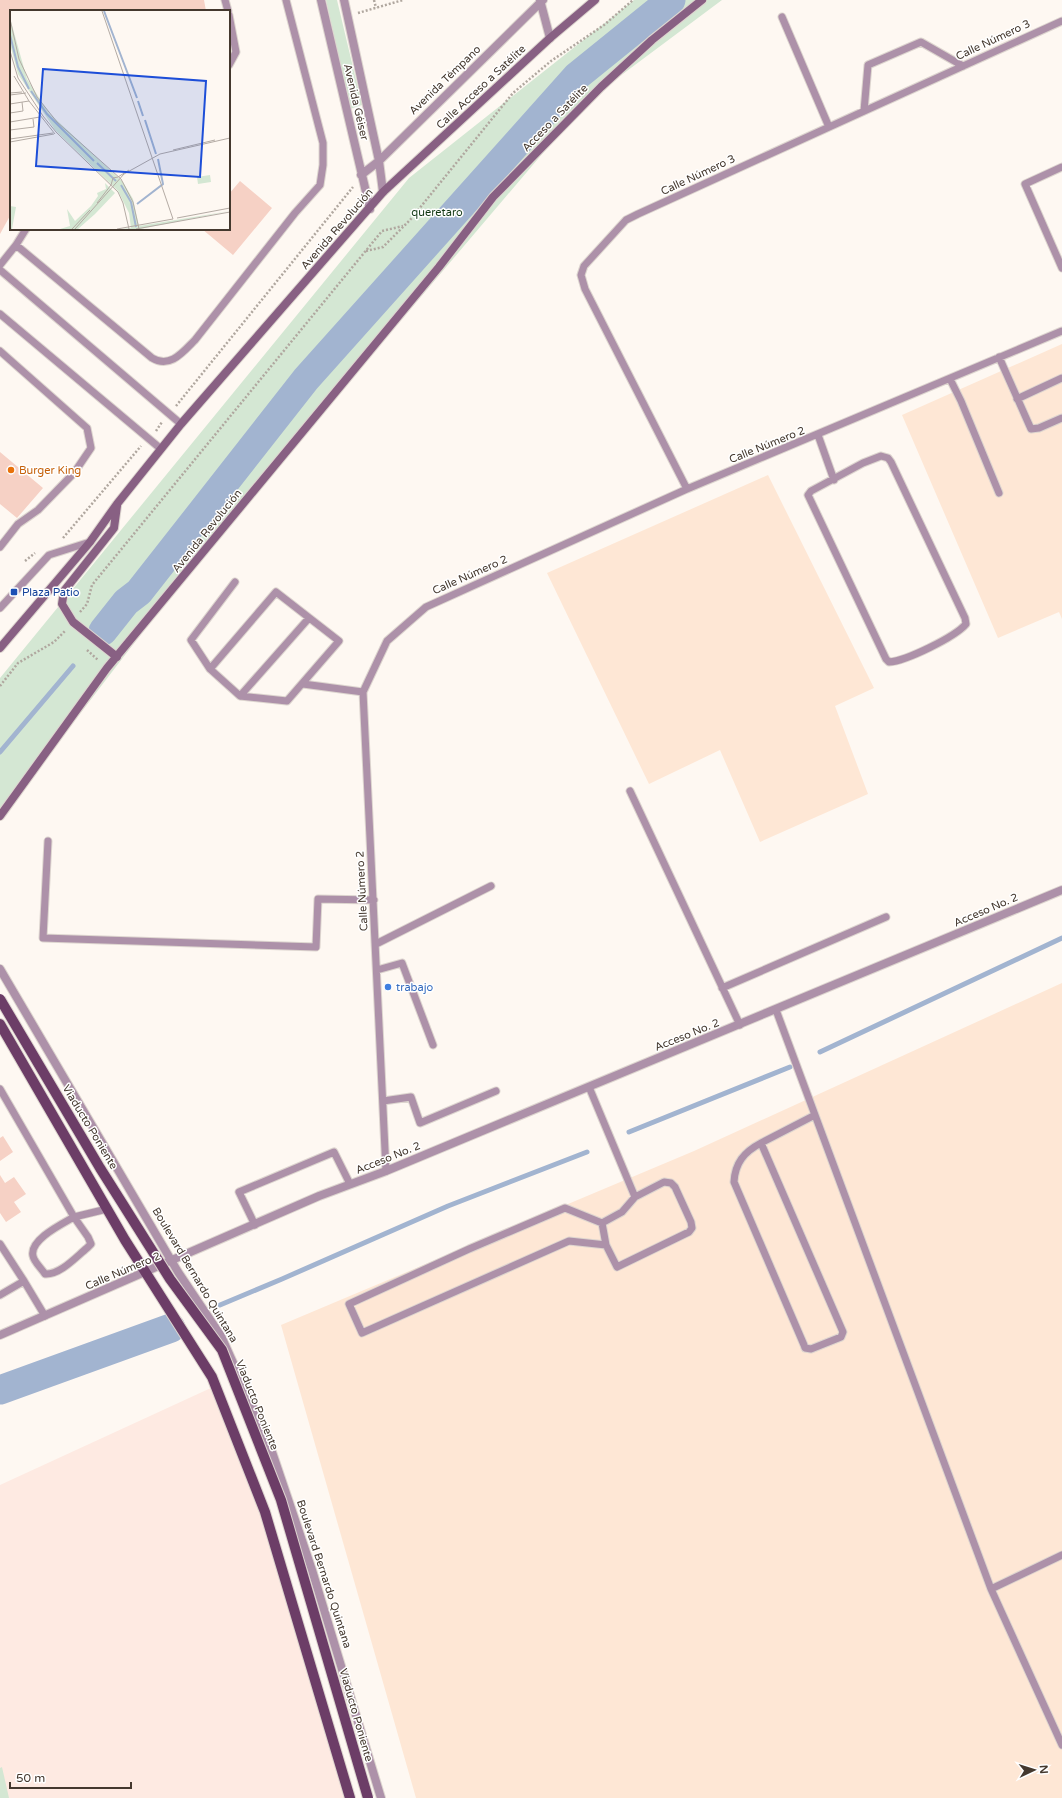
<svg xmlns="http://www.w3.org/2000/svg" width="1062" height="1798" viewBox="0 0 1062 1798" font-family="'Varela Round',sans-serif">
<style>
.built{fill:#fee7d5}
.education{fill:#feeae2}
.green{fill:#d4e7d3}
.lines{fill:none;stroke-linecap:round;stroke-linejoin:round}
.stream{stroke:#a2b4d0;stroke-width:5}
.river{stroke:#a2b4d0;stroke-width:29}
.building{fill:#f6d1c5}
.service-casing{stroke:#ddd5cf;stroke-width:9}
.minor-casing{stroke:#ddd5cf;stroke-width:10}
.tertiary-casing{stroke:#ddd5cf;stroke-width:10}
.secondary-casing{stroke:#ddd5cf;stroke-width:10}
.primary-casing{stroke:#ddd5cf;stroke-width:12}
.path{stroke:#b0a79f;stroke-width:2.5;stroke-dasharray:2 2;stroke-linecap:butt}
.service{stroke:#ad91a9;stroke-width:7}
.minor{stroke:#ad91a9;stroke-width:8}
.tertiary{stroke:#ad91a9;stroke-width:8}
.secondary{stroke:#886083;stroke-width:8}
.primary{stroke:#6c3d67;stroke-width:10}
.primary-bridge-casing{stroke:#ddd5cf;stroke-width:12;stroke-linecap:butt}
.primary-bridge{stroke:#6c3d67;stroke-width:10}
.food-dot{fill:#e8710a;stroke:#fff;stroke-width:1.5}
.transit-dot{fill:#1a4fb4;stroke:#fff;stroke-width:1.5}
.shop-dot{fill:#3f7fe0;stroke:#fff;stroke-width:1.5}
.labels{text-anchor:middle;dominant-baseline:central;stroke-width:3;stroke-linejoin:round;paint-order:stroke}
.street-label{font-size:11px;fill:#44382e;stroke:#fff}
.park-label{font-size:11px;fill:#123814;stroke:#fff}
.food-label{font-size:11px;fill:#c56008;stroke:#fff;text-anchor:start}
.transit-label{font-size:11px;fill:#164399;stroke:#fff;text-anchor:start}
.shop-label{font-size:11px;fill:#366cbe;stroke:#fff;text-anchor:start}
.inset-river{fill:none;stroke:#a2b4d0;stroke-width:2}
.inset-road{fill:none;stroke:#b4aba4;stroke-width:1}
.view{fill:#1d4ed8;fill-opacity:0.15;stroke:#1d4ed8;stroke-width:2}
.inset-edge{fill:none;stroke:#44382e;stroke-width:2}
</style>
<rect width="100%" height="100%" fill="#fef8f2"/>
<path class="built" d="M1062,344V619L1059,612L998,638L902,415Z
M768,475L874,688L835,706L868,794L760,842L720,750L649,784L547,573Z
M1062,983V1798H416L281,1325L694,1151Z"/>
<path class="education" d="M213,1387L253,1486L347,1798H0V1485Z"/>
<path class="green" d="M326,0H337L362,105L350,109Z
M634,0H722L588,100L204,552L0,818V678L409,178Z
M2,1767L9,1798H0V1768Z"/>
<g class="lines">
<path class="stream" d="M0,752L73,666
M820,1052L1062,938
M629,1132L790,1067
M220,1305L282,1279L448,1206L587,1152"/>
<path class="river" d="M103,631L126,602L139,592L306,379L577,76L671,0
M0,1390L171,1328"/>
</g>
<path class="building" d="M0,0H204L206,11H11V214L0,234Z
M240,181L272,208L233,255L202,229H229V194Z
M0,452L43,488L17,518L0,504Z
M3,1136L13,1152L0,1161V1138Z
M0,1175L5,1183L14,1177L26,1194L14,1202L21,1212L6,1222L0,1213Z"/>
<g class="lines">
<g class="service-casing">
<path id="service" d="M225,0L228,11
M229,15L236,52L229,65
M782,17L829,127
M864,111L868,65L921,42L963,66
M1062,167L1025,184L1062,268
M16,245L152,358C170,369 183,352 195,340L295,213L320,185L323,165V143L286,0
M0,265L16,245L26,229
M0,270L181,424
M0,314L161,449
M0,351L87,428L91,448L74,473L38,510L18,524L0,547
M999,357L1031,429L1039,428L1062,418
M950,379L961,401L999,493
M1017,399L1062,378
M818,435L834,480
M881,456L888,458L891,462L965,618L966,624C955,637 906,661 889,662L886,659L808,495L811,491L863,463Z
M687,489L585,289L581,275L584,266L626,220L638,214L1062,21
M0,608L49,555L90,542
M210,669L276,592L339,641L287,701L240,696L210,669L191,640L235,582
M303,684L363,692
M240,696L309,618
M630,791L740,1025
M48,841L43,938L316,947L318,899L374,900
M376,944L491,886
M377,970L402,963L433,1045
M722,988L886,917
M776,1010L991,1589L1062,1745
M589,1087L635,1197
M0,1089L74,1217L107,1209
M383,1101L411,1097L420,1123L496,1091
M761,1143L843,1332L841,1337L811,1349L805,1348L804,1345L734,1182C735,1163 744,1152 761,1143L815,1115
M386,1171L363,692L387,641L426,607L687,489L1062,331
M664,1182L671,1183L675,1187L691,1222L692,1228L689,1232L617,1267L606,1245L602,1223L622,1212L635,1197Z
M74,1217L88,1237L91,1244L87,1248C76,1257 60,1275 45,1274C42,1269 34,1262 33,1256C29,1240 62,1224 74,1217Z
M602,1223L565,1208L469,1249L349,1304L362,1333L569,1241L606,1245
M255,1225L239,1192L334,1152L350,1184
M0,1244L24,1281L0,1295
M24,1281L45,1316
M991,1589L1062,1555"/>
</g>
<g class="minor-casing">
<path id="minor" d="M321,0L370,209
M344,0L379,161L383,192
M540,0L550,38
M361,175L379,161L543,0
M0,1335L319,1196L386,1171L1062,890"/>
</g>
<g class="tertiary-casing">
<path id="tertiary" d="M0,969L178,1272L221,1336L269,1443L312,1570L381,1798"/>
</g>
<g class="secondary-casing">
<path id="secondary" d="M0,648L90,542L117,504L181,424L383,192L550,38L595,0
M117,657L73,622L62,604L64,591L114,528L117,506
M0,816L107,668L439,267L493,197L601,87L652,40L702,0"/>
</g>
<g class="primary-casing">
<path id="primary" d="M0,1024L125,1240L212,1377L265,1512L350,1798"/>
</g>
<path class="path" d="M374,0L376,8
M358,13L403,0
M366,251L383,247L410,220L513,93L551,61L604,25L633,0
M176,406L353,187
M156,431L162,422
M63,538L141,446
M25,561L35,553
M80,612L87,604L92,585L382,231L403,226
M87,650L98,660
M0,686L18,663L54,642L66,630"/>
<use href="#service" class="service"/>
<use href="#minor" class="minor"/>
<use href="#tertiary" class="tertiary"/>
<use href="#secondary" class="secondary"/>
<use href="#primary" class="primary"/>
<g class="primary-bridge-casing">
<path id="primary-bridge" d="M0,999L100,1168L170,1279L222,1350L281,1500L368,1798"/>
</g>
<use href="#primary-bridge" class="primary-bridge"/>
</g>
<circle class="food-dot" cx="11" cy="470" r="4"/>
<rect class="transit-dot" x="10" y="588" width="8" height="8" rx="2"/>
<circle class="shop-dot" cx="388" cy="987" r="4"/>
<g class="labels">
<g class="street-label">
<text transform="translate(993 40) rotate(-25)">Calle Número 3</text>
<text transform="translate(445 80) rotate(-44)">Avenida Témpano</text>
<text transform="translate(481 87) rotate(-43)">Calle Acceso a Satélite</text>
<text transform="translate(356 102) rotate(77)">Avenida Géiser</text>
<text transform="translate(555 118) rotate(-46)">Acceso a Satélite</text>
<text transform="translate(698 175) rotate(-25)">Calle Número 3</text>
<text transform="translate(337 229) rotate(-49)">Avenida Revolución</text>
<text transform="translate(767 445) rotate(-22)">Calle Número 2</text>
<text transform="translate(207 531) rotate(-51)">Avenida Revolución</text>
<text transform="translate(470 575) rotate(-24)">Calle Número 2</text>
<text transform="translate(362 891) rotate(-93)">Calle Número 2</text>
<text transform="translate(986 910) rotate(-23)">Acceso No. 2</text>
<text transform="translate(687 1035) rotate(-22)">Acceso No. 2</text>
<text transform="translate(90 1127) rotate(59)">Viaducto Poniente</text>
<text transform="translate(388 1158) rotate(-22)">Acceso No. 2</text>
<text transform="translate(123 1271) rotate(-23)">Calle Número 2</text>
<text transform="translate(195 1275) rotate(59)">Boulevard Bernardo Quintana</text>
<text transform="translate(257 1405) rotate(68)">Viaducto Poniente</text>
<text transform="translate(324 1574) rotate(72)">Boulevard Bernardo Quintana</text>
<text transform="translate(356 1715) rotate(74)">Viaducto Poniente</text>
</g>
<g class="park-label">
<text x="437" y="212">queretaro</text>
</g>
<g class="food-label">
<text x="19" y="470">Burger King</text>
</g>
<g class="transit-label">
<text x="22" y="592">Plaza Patio</text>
</g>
<g class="shop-label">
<text x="396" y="987">trabajo</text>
</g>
</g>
<g transform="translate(10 10)">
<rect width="220" height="220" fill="#fef8f2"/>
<path d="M0,8L17,69L39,103L113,172L123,189L129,216L220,201L130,219H112L121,218L119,203L108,181L45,120L8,64L0,34ZM200,165L201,172L188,174L187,167ZM95,173L105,183L85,204L68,219H50L60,216L57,199L65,211L81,196L88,186L87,183L96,179ZM0,196L6,197L2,219H0Z" fill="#d4e7d3"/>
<path class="inset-river" d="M94,1L127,88M0,25L8,57L19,79M21,81L37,104L84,151M128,91L133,106M135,110L146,144M87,153L106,171M111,175L121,192L126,217M127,194L153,174L148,149"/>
<path class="inset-road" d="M92,1L163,209M0,9L9,49L27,87L47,112L111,169L123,192L129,219M0,41L8,68L33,106L46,122L108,182L113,193L119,219M4,66L19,91L45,124M0,83L12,82M0,85L16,83M0,94L19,91M0,103L13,101L12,92M0,112L30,107M0,120L24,117L23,109M0,129L43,123M0,132L44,124M163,140L205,130M108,167L119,160M101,175L103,168L108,167M87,193L101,175M167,208L220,198M62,219L80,200M65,219L114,164L150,144L220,128M107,219L163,209M126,219L220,202"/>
<path class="view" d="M33,59L196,71L190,167L26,156Z"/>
<rect width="220" height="220" class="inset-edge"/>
</g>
<g transform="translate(1034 1770) rotate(86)" stroke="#ffffff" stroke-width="3" paint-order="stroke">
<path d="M0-3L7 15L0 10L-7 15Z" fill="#44382e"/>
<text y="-6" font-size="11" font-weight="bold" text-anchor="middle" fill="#44382e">N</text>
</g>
<path d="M10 1782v6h121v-6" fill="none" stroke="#44382e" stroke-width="2"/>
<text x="16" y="1782" font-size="12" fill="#44382e" stroke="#ffffff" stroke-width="3" paint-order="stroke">50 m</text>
</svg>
